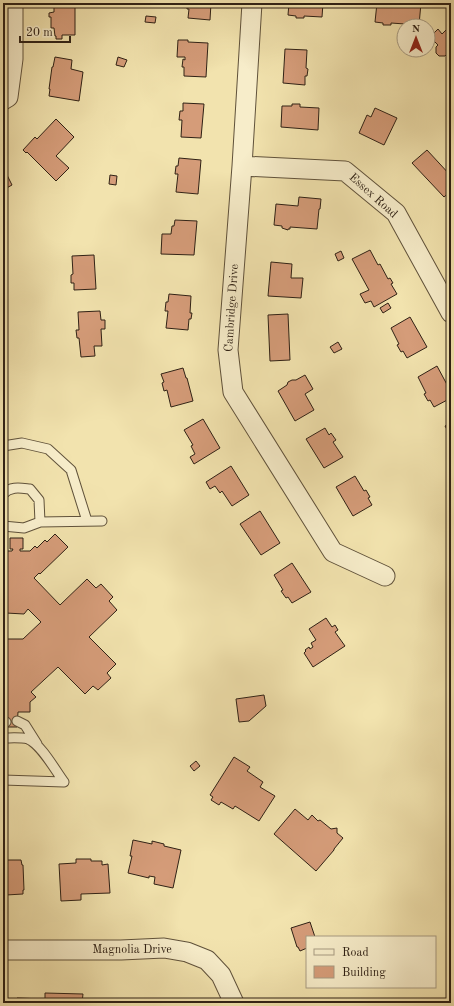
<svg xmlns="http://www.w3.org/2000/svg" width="454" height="1006" viewBox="0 0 454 1006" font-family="'Old Standard TT',serif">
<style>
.building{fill:#d59c79;stroke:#2f2115}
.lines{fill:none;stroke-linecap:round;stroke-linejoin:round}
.service-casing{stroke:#60523b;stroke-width:11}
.minor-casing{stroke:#60523b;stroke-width:21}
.service{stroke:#f7edca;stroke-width:9}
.minor{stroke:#f7edca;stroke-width:19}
.labels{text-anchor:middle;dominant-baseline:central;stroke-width:3;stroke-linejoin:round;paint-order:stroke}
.street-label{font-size:12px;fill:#2f2115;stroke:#f7edca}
</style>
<rect width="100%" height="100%" fill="#f2e3ae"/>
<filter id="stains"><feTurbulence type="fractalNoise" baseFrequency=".005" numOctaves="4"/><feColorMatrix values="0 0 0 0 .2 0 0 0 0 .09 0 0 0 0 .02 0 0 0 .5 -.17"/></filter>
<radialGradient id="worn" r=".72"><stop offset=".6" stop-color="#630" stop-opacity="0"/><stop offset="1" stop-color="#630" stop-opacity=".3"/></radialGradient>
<path class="building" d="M54,3H75V35H62V39H56V36H55L54,28H51V17H49V13L54,12Z
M186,3H211L210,20L188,18L189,9H187V7H185Z
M289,3H323L322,17L304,16V18H296V16L288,15Z
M377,3H421L419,25L391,23V25H383V23L375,22Z
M146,16L156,17L155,23L145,22Z
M450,26L451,27V59L447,54L445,56H439L436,53V47L438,45L430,37L438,29L442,34Z
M178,40H188V42L208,43L206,77L184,76V67H182L183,59L185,60V57H177Z
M285,49L307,50L306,68L308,69L307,76H305V85L283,83Z
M55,57L72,60L71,69L83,72L79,101L49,96L50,89H49L52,67H53Z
M118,57L127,60L124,67L116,65Z
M183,103L204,104L201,138L181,137L182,120H179L180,111H183Z
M292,104H300V107L319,108L318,130L281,127L282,106H292Z
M375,108L397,118L384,145L359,133L367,115L371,117Z
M56,119L74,137L56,156L69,168L56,181L27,152L26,153L23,150L35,137L37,139Z
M427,150L451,176V191L444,197L412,163Z
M179,158L201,160L198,194L176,192L178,174H175L176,166H178Z
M3,167L12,185L3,190Z
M110,175L117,176L116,185L109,184Z
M299,197L321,199L320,209H319L317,229L290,227V229H288V230L282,228V226L274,225L276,204L298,206Z
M175,220L197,221L194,255L161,254L162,234H171L172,226H174Z
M370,250L378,265L380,264L388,279L390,278L393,283L391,284L397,294L374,307L371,301L365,303L360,294L369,290L352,259Z
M341,251L344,258L338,261L335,254Z
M94,255L96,289L74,290V283H71V275L73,274L72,256Z
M271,262L292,264L291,278H303L301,298L268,296Z
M169,294L191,296L190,313H192L191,319H189L188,330L166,328L168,311H165L166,302H168Z
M388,303L391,308L383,313L380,308Z
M100,311L101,320H105V329H101L102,346H94L95,356L81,357L79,338H77L76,330H79L78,312Z
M288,314L290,360L270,361L268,315Z
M410,317L427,347L407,358L403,351L401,352L397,345L399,344L391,328Z
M338,342L342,349L334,353L330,347Z
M437,366L451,392V398L434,407L430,400L428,401L424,394L426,393L418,377Z
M183,368L186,378H187L193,401L171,407L167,390L164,391L162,383L164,382L161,374Z
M305,375L313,389L305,394L314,410L295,421L278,391L287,385L288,382L292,380H296Z
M203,419L220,448L194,464L190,457L195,454L191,446L193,445L184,430Z
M451,423V442L447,435L449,433L445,426Z
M325,428L329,435L331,433L336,440L333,442L343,457L324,468L306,439Z
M231,466L249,495L232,506L222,491L220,493L215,486L210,489L206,482Z
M355,476L364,491L366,490L370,497L368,498L372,505L353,516L336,487Z
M260,511L280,543L261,555L240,524Z
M55,534L68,547L40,574L39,573L34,578L60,605L87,579L96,588L101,584L113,597L109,601L117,610L89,637L116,664L107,673L111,678L98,690L93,686L85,694L58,667L31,692L36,697L30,702V712H18L17,727H6L7,712H3V635L6,639H23L41,622L28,609L24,614L6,613L3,610V551H12L13,549H10V538H23V549H20V551H30L35,546L37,548L45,540L47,542Z
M292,563L311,592L292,603L288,597L286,598L281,591L283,590L274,575Z
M326,618L332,627L335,625L338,630L335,632L345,646L313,667L304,653L306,651L305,650L309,647L310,649L313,647L311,643L316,640L309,629Z
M264,695L266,706L249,721L239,722L236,699Z
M234,757L250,767L247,771L263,782L260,787L275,796L259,821L235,806L233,809L221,802L219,805L211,800L213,797L210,795Z
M196,761L200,766L194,771L190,766Z
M295,809L308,820L312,815L318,821L320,820L331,829L337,828V833L343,838L334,849V850L316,871L274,834Z
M133,840L152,844V841L164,844V846L181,850L173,888L154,884L155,877L149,876V878L128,873L132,856H130Z
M76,859H91V861H102V865L108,864L110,893L81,894V900L61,901L59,864L76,863Z
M3,860H21L22,865H23L24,890H23V894L6,895V891H3Z
M310,922L315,937H307V948L300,951L298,947H297L291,928Z
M45,993L83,994L82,1003H16L17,998L45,999Z"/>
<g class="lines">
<g class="service-casing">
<path id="service" d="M3,446L22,443L48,449L71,470L87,521
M3,494C11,486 20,488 30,489L39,500L40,522
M3,526L24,528L40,522L102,521
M17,721L25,725L37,744
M3,723L6,722
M3,738C11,738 20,737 28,739C41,744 55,770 64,782L3,780"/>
</g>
<g class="minor-casing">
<path id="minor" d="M252,3L242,166L228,350L233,392L333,552L385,576
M3,100L8,97L13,59V3
M242,166L345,171L396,213L451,313
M3,950H121L164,948L187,952L207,960L221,975L234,1003"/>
</g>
<use href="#service" class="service"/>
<use href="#minor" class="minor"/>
</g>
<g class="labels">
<g class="street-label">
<text transform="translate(373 196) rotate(42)">Essex Road</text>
<text transform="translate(232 308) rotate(-86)">Cambridge Drive</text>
<text x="132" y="950">Magnolia Drive</text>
</g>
</g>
<rect width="454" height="1006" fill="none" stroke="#f2e3ae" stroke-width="16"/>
<rect x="4" y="4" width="446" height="998" fill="none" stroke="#2f2115" stroke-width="2"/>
<rect x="8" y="8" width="438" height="990" fill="none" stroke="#2f2115"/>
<rect x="306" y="936" width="130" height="52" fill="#f7edca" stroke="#a79b82"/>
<rect x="314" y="949" width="20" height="6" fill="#f7edca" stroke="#a79b82"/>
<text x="342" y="956" font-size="12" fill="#2f2115">Road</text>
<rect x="314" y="966" width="20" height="12" fill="#d59c79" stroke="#a79b82"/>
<text x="342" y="976" font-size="12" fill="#2f2115">Building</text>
<g transform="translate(416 38)"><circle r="19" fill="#f7edca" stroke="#a79b82"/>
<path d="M0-3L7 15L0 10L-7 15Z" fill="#8f2418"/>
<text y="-6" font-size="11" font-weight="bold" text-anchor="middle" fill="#2f2115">N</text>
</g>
<path d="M20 36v6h50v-6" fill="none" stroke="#2f2115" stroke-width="2"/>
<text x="26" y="36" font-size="12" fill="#2f2115" stroke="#f7edca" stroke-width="3" paint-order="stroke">20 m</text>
<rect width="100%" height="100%" filter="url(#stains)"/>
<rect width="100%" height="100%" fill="url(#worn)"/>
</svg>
